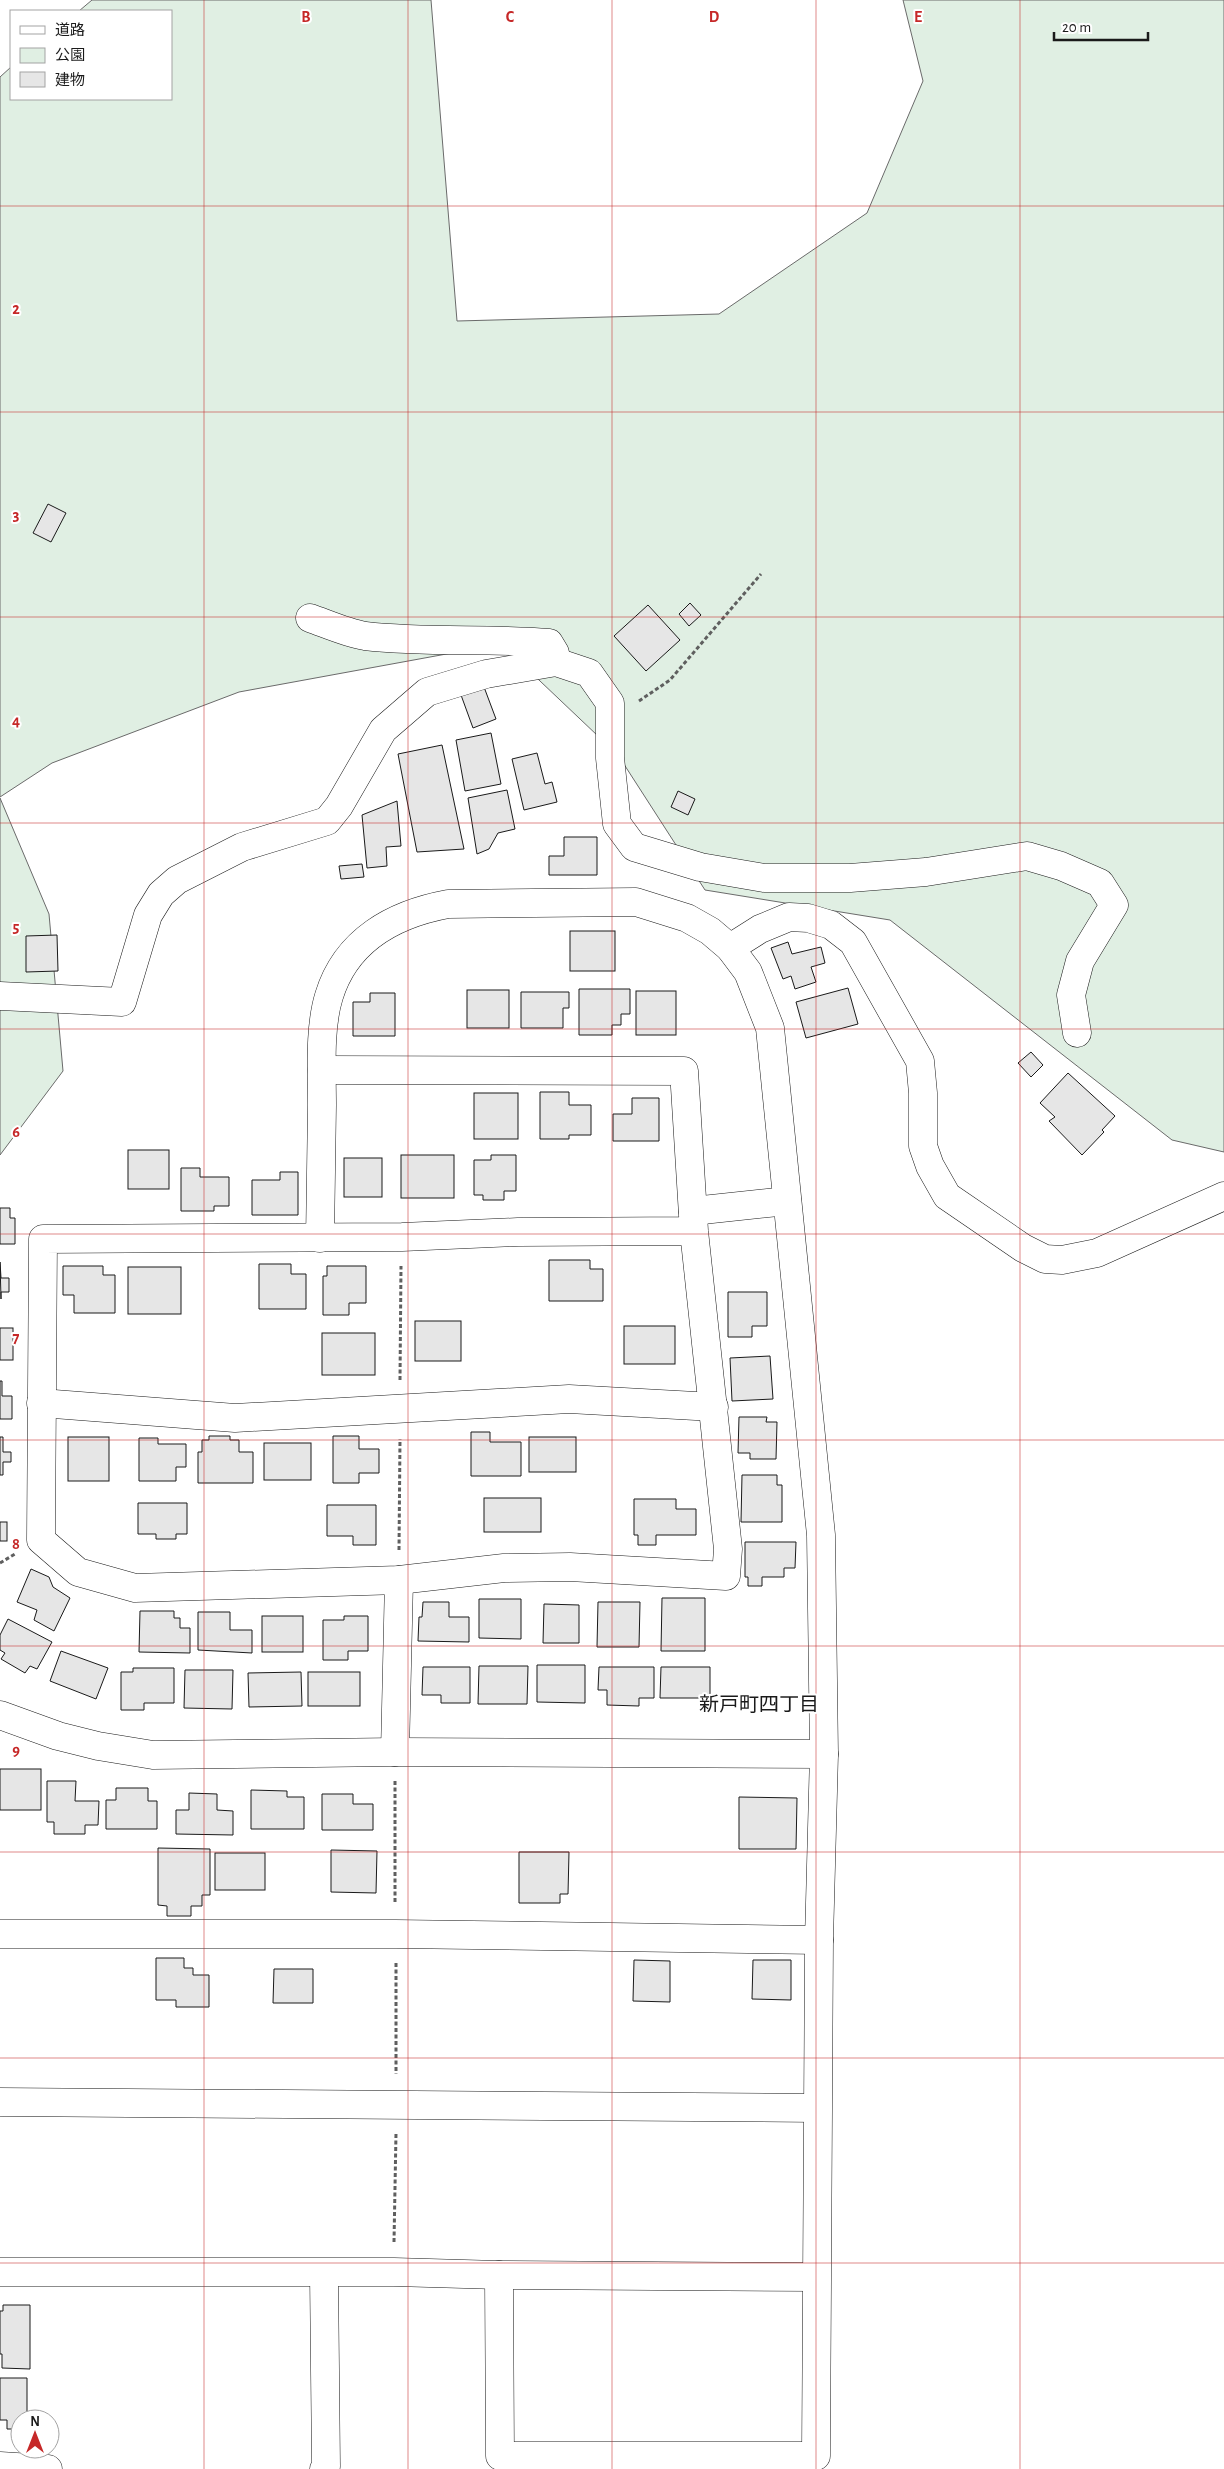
<svg xmlns="http://www.w3.org/2000/svg" width="1224" height="2469" viewBox="0 0 1224 2469" font-family="'Alegreya Sans','Noto Sans JP',sans-serif">
	<style>
		.green { fill: #e0efe3; stroke: #6a6a6a }
		.building { fill: #e6e6e6; stroke: #1a1a1a }
		.lines { fill: none; stroke-linecap: round; stroke-linejoin: round }
		.minor-casing { stroke: #1a1a1a; stroke-width: 29 }
		.path { stroke: #5f5f5f; stroke-width: 3; stroke-dasharray: 4 2.5; stroke-linecap: butt }
		.minor { stroke: #fff; stroke-width: 28 }
		.grid { fill: none; stroke: #c62828; stroke-width: 1; stroke-opacity: 0.55 }
		.labels { text-anchor: middle; stroke-width: 4; stroke-linejoin: round; paint-order: stroke }
		.neighbourhood-label { font-size: 20px; fill: #1a1a1a; stroke: #fff }
		.grid-label { font-size: 16px; text-anchor: middle; font-weight: bold; fill: #c62828; stroke: #fff; stroke-width: 4; stroke-linejoin: round; paint-order: stroke }
	</style>
	<rect width="100%" height="100%" fill="#fff"/>
	<g class="green">
		<path d="M92,0H431L457,321L719,314L867,213L923,81L903,0H1224V1152L1172,1140L890,920L705,890L618,755L501,644L239,692L52,763L0,797V77L11,67V99H171V11H79Z"/>
		<path d="M0,798L49,914L63,1071L0,1155Z"/>
	</g>
	<g class="building">
		<path d="M48,504L66,513L51,542L33,533Z"/>
		<path d="M690,603L701,615L689,626L679,614Z"/>
		<path d="M648,605L680,640L646,671L614,636Z"/>
		<path d="M484,687L496,719L473,728L461,695Z"/>
		<path d="M491,733L501,784L465,791L456,740Z"/>
		<path d="M442,745L464,849L417,852L398,754Z"/>
		<path d="M537,753L545,784L552,782L557,802L524,810L512,759Z"/>
		<path d="M507,790L515,829L498,833L489,849L477,854L468,798Z"/>
		<path d="M678,791L695,799L688,815L671,807Z"/>
		<path d="M397,801L401,846L386,847L387,866L367,868L362,815Z"/>
		<path d="M564,837H597V875H549V856H564Z"/>
		<path d="M362,864L364,877L341,879L339,866Z"/>
		<rect x="570" y="931" width="45" height="40"/>
		<path d="M57,935L58,971L26,972V936Z"/>
		<path d="M788,942L792,954L821,947L825,963L811,967L816,982L795,989L791,976L783,979L771,948Z"/>
		<path d="M848,988L858,1024L806,1038L796,1002Z"/>
		<path d="M579,989H630V1014H621V1025H612V1035H579Z"/>
		<rect x="467" y="990" width="42" height="38"/>
		<rect x="636" y="991" width="40" height="44"/>
		<path d="M521,992H569V1008H563V1028H521Z"/>
		<path d="M370,993H395V1036H353V1002H370Z"/>
		<path d="M1031,1052L1043,1065L1031,1077L1018,1063Z"/>
		<path d="M1068,1073L1115,1116L1102,1130L1104,1132L1082,1155L1049,1121L1055,1117L1040,1103Z"/>
		<path d="M540,1092H569V1105H591V1135H569V1139H540Z"/>
		<rect x="474" y="1093" width="44" height="46"/>
		<path d="M632,1098H659V1141H613V1114H632Z"/>
		<rect x="128" y="1150" width="41" height="39"/>
		<rect x="401" y="1155" width="53" height="43"/>
		<path d="M491,1155H516V1191H504V1200H483V1195H474V1160H491Z"/>
		<rect x="344" y="1158" width="38" height="39"/>
		<path d="M181,1168H200V1177H229V1206H214V1211H181Z"/>
		<path d="M280,1172H298V1215H252V1180H280Z"/>
		<path d="M0,1208H10V1218H15V1244H0Z"/>
		<path d="M549,1260H590V1269H603V1301H549Z"/>
		<path d="M0,1262L1,1278H9V1292H1V1299Z"/>
		<path d="M259,1264H291V1274H306V1309H259Z"/>
		<path d="M63,1266H103V1275H115V1313H74V1295H63Z"/>
		<path d="M327,1266H366V1303H349V1315H323V1276H327Z"/>
		<rect x="128" y="1267" width="53" height="47"/>
		<path d="M728,1292H767V1326H752V1337H728Z"/>
		<rect x="415" y="1321" width="46" height="40"/>
		<rect x="624" y="1326" width="51" height="38"/>
		<rect x="0" y="1328" width="13" height="32"/>
		<rect x="322" y="1333" width="53" height="42"/>
		<path d="M770,1356L773,1399L732,1401L730,1358Z"/>
		<path d="M0,1381H2V1396H12V1419H0Z"/>
		<path d="M739,1417H767L766,1422H777L776,1459H750V1453H738Z"/>
		<path d="M471,1432H490V1442H521V1476H471Z"/>
		<path d="M209,1436H230V1440H239V1452H253V1483H198V1452H202V1440H209Z"/>
		<path d="M333,1436H359V1449H379V1473H359V1483H333Z"/>
		<path d="M0,1437H3V1452H11V1462H3V1475H0Z"/>
		<rect x="68" y="1437" width="41" height="44"/>
		<rect x="529" y="1437" width="47" height="35"/>
		<path d="M139,1438H158V1444H186V1467H176V1481H139Z"/>
		<rect x="264" y="1443" width="47" height="37"/>
		<path d="M742,1475H777V1485H782V1522H741Z"/>
		<rect x="484" y="1498" width="57" height="34"/>
		<path d="M634,1499H676V1509H696V1535H656V1545H638V1535H634Z"/>
		<path d="M138,1503H187V1534H176V1539H156V1534H138Z"/>
		<path d="M327,1505H376V1545H353V1536H327Z"/>
		<rect x="0" y="1522" width="7" height="19"/>
		<path d="M745,1542H796L795,1568H784V1577H762V1586H748V1577H745Z"/>
		<path d="M31,1569L49,1577L53,1587L70,1598L54,1631L34,1620L37,1610L17,1602Z"/>
		<path d="M662,1598H705V1651H661Z"/>
		<path d="M479,1599H521V1639L479,1638Z"/>
		<path d="M423,1602H449V1617H469V1642L418,1641L419,1617H422Z"/>
		<path d="M598,1602H640L639,1647H597Z"/>
		<path d="M544,1604L579,1605V1643H543Z"/>
		<path d="M140,1611H174V1618H180V1628H190V1653L139,1652Z"/>
		<path d="M198,1612H230V1630H252V1653L198,1650Z"/>
		<rect x="262" y="1616" width="41" height="36"/>
		<path d="M344,1616H368V1651H348V1660H323V1620H344Z"/>
		<path d="M8,1619L52,1642L37,1669L30,1666L25,1673L1,1659L5,1653L0,1650V1635Z"/>
		<path d="M61,1651L108,1668L96,1699L50,1681Z"/>
		<path d="M537,1665H585V1703L537,1702Z"/>
		<path d="M479,1666H528L527,1704H478Z"/>
		<path d="M423,1667H470V1703H441V1695H422Z"/>
		<path d="M599,1667H654V1698H639V1706L607,1705V1690H598Z"/>
		<path d="M661,1667H710V1698H660Z"/>
		<path d="M133,1668H174V1703H144V1710H121V1672H133Z"/>
		<path d="M185,1670H233L232,1709L184,1708Z"/>
		<path d="M301,1672L302,1706L249,1707L248,1673Z"/>
		<rect x="308" y="1672" width="52" height="34"/>
		<rect x="0" y="1769" width="41" height="41"/>
		<path d="M47,1781H76L75,1801H99L98,1825H85V1834H54V1822H47Z"/>
		<path d="M116,1788H148V1801H157V1829H106V1800H116Z"/>
		<path d="M251,1790L287,1791V1797H304V1829H251Z"/>
		<path d="M189,1793L217,1794V1810L233,1811V1835L176,1834V1810H189Z"/>
		<path d="M322,1794H353V1804H373V1830H322Z"/>
		<path d="M739,1797L797,1798L796,1849H739Z"/>
		<path d="M158,1848L210,1849V1895H202V1906H191V1916H167V1906L158,1905Z"/>
		<path d="M331,1850L377,1851L376,1893L331,1892Z"/>
		<path d="M519,1852H569L568,1894H560V1903H519Z"/>
		<rect x="215" y="1853" width="50" height="37"/>
		<path d="M156,1958H184V1968H193V1975H209V2007H176V2000H156Z"/>
		<path d="M634,1960L670,1961V2002L633,2001Z"/>
		<path d="M753,1960H791V2000L752,1999Z"/>
		<path d="M274,1969H313V2003H273Z"/>
		<path d="M3,2305H30V2369L2,2368V2354H0V2311H3Z"/>
		<path d="M0,2378H27V2419H20V2429H7V2420H0Z"/>
	</g>
	<g class="lines">
		<g class="minor-casing">
			<g id="minor">
				<path d="M310,618C327,624 347,633 365,636C426,643 487,638 549,643L555,653L556,662"/>
				<path d="M730,948L760,929L789,917L808,918L831,925L853,942L920,1061L923,1093V1146L930,1166L947,1196L1023,1248L1045,1259L1062,1260L1097,1253L1224,1196"/>
				<path d="M0,996L122,1002L148,915L161,894L177,880L242,847L327,821L339,806L383,730L427,692L486,674L556,662L589,673L610,703V758L617,824L634,847L700,867L764,878H850L926,872L1027,856L1061,866L1100,883L1114,905L1080,961L1071,995L1077,1033"/>
				<path d="M322,1070L684,1071L694,1231L728,1549L726,1576L570,1567L504,1568L399,1580L135,1588L78,1572L41,1540L43,1239L402,1237L518,1232L694,1231"/>
				<path d="M693,1211L787,1201"/>
				<path d="M320,1238C321,1194 321,1150 322,1105C322,1072 319,1028 329,996C346,940 394,914 448,904L636,902L687,918L710,931L730,948L748,972L770,1028L821,1535L824,1754L819,1940L816,2456H500L499,2275"/>
				<path d="M41,1403L235,1418L569,1399L714,1407"/>
				<path d="M0,1715L58,1736L98,1746L153,1755L395,1752L824,1754"/>
				<path d="M395,1752L399,1580"/>
				<path d="M0,1934H396L819,1940"/>
				<path d="M0,2102L817,2108"/>
				<path d="M0,2272H394L499,2275L816,2277"/>
				<path d="M0,2466L48,2469"/>
				<path d="M324,2469L326,2466L324,2274"/>
			</g>
		</g>
		<g class="path">
			<path d="M639,701L670,680L761,574"/>
			<path d="M400,1380L401,1266"/>
			<path d="M399,1550L400,1439"/>
			<path d="M0,1563L15,1554"/>
			<path d="M395,1781V1904"/>
			<path d="M396,1963V2074"/>
			<path d="M394,2242L396,2133"/>
		</g>
		<use href="#minor" class="minor"/>
	</g>
	<path class="grid" d="M204,0V2469M408,0V2469M612,0V2469M816,0V2469M1020,0V2469M0,206H1224M0,412H1224M0,617H1224M0,823H1224M0,1029H1224M0,1234H1224M0,1440H1224M0,1646H1224M0,1852H1224M0,2058H1224M0,2263H1224"/>
	<g class="labels">
		<g class="neighbourhood-label">
			<text x="759" y="1711">新戸町四丁目</text>
		</g>
	</g>
	<g class="grid-label">
		<text x="306" y="22">B</text>
		<text x="510" y="22">C</text>
		<text x="714" y="22">D</text>
		<text x="918" y="22">E</text>
		<text x="16" y="314">2</text>
		<text x="16" y="520">3</text>
		<text x="16" y="726">4</text>
		<text x="16" y="932">5</text>
		<text x="16" y="1137">6</text>
		<text x="16" y="1343">7</text>
		<text x="16" y="1549">8</text>
		<text x="16" y="1755">9</text>
	</g>
	<rect x="10" y="10" width="162" height="90" fill="#ffffff" stroke="#a3a3a3"/>
	<rect x="20" y="26" width="25" height="8" fill="#ffffff" stroke="#a3a3a3"/>
	<text x="55" y="35" font-size="15" fill="#1a1a1a">道路</text>
	<rect x="20" y="48" width="25" height="15" fill="#e0efe3" stroke="#a3a3a3"/>
	<text x="55" y="60" font-size="15" fill="#1a1a1a">公園</text>
	<rect x="20" y="72" width="25" height="15" fill="#e6e6e6" stroke="#a3a3a3"/>
	<text x="55" y="85" font-size="15" fill="#1a1a1a">建物</text>
	<g transform="translate(35 2434)"><circle r="24" fill="#ffffff" stroke="#a3a3a3"/>
	<path d="M0-4L9 19L0 12L-9 19Z" fill="#c62828"/>
	<text y="-8" font-size="14" font-weight="bold" text-anchor="middle" fill="#1a1a1a">N</text>
	</g>
	<path d="M1054 32v8h94v-8" fill="none" stroke="#1a1a1a" stroke-width="2.5"/>
	<text x="1062" y="32" font-size="15" fill="#1a1a1a" stroke="#ffffff" stroke-width="4" paint-order="stroke">20 m</text>
</svg>
